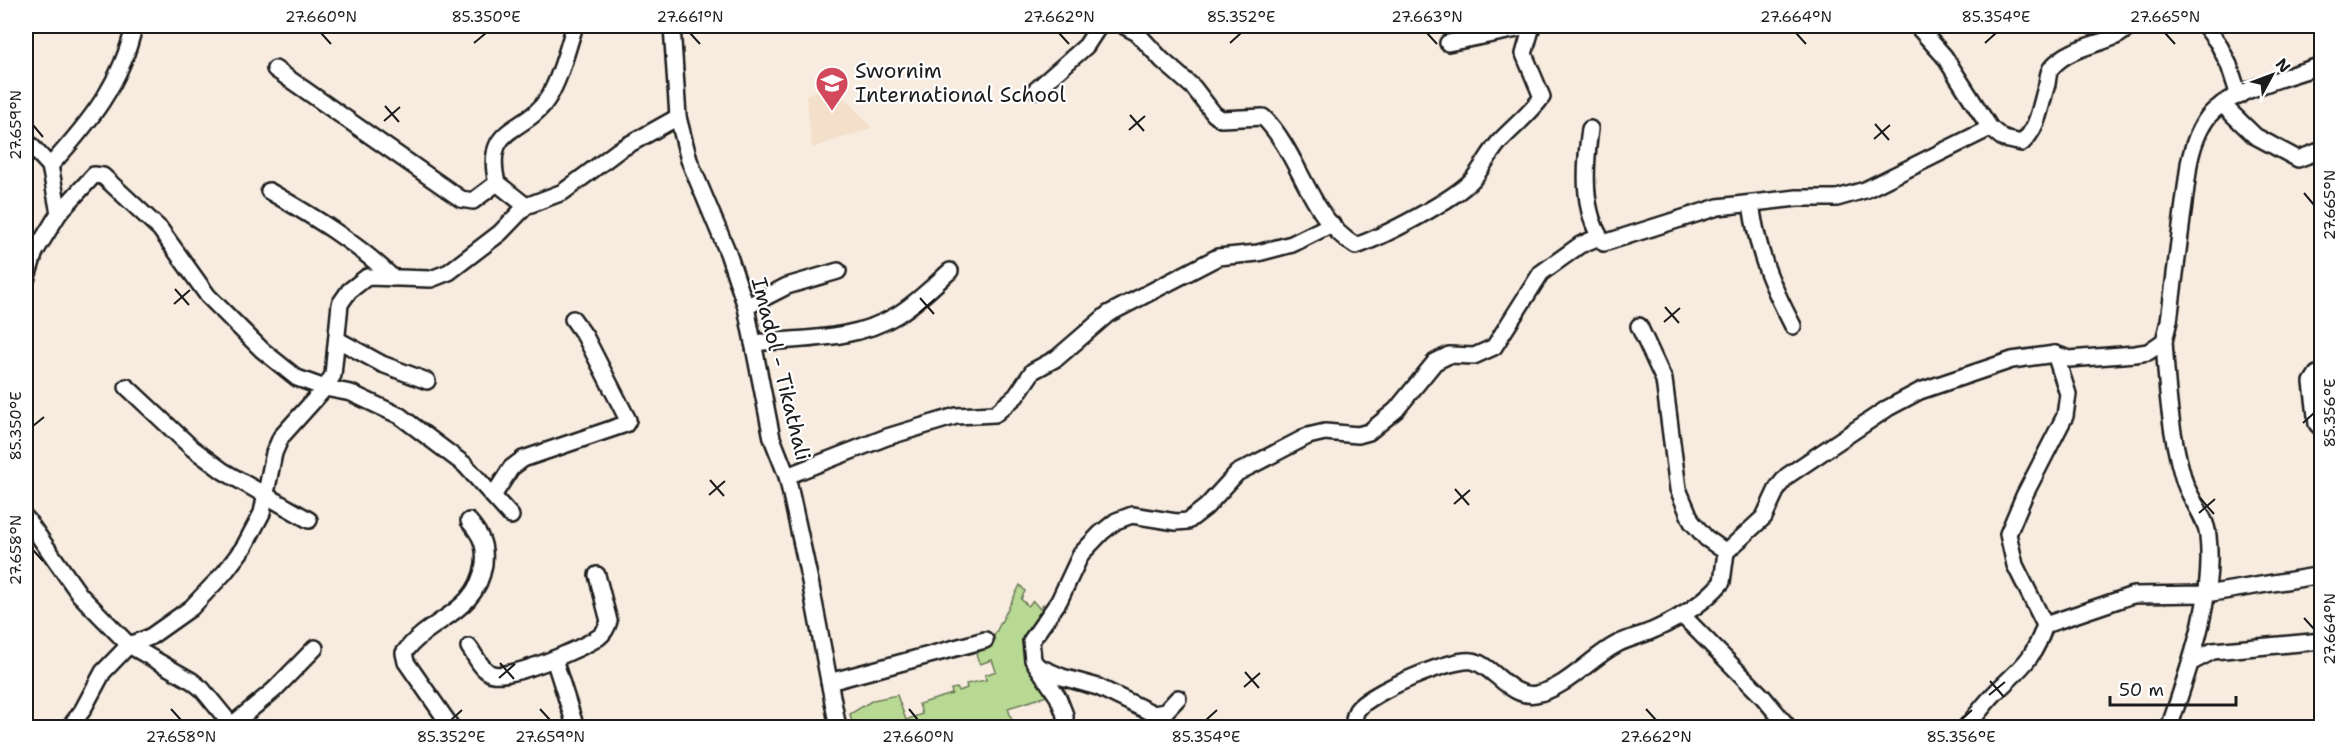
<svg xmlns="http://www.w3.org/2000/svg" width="2347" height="753" viewBox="0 0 2347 753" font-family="'Shantell Sans',sans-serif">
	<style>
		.built { fill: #f3dfca }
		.green { fill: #b8d993; stroke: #6a7a58; stroke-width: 1.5 }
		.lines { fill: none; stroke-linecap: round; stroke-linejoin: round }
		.minor-casing { stroke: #1c1c1c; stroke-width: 20 }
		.minor { stroke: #fff; stroke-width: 15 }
		.ticks { fill: none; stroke: #1c1c1c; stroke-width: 2 }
		.labels { text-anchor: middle; stroke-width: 4.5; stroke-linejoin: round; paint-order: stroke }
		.poi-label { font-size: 21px; fill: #1c1c1c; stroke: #fff; text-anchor: start }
		.street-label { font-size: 21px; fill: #1c1c1c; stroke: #fff }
		.neatline { fill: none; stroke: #1c1c1c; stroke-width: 2 }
		.ticks-label { font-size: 15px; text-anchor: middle; fill: #1c1c1c }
	</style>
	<rect width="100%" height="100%" fill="#f8ece0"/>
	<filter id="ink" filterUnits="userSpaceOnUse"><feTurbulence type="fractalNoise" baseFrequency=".0167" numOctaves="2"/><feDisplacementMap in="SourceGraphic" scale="12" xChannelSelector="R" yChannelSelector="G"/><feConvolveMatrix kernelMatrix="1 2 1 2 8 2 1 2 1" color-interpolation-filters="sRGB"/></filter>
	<g filter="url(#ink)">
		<path class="built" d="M832,84L872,128L812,148L806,95Z"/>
		<g class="green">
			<path d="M1020,585L1025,591L1021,599L1028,606L1033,601L1040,609L1043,604L1049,611L1032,635L1039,682L1047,696L1008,708L1014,727L883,728L881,723L853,727L850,714L873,700L897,695L906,720L922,714L919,704L952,694L951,689L957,688L959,691L967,688L966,684L986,680L985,675L996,671L992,660L980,664L976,655L994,636Z"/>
			<path d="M1058,719L1057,727H1015Z"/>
		</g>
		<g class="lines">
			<g class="minor-casing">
				<g id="minor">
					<path d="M672,26L678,117L689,160L728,253L746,307L772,438L787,476L810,581L838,728"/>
					<path d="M1124,26L1137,33L1162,60L1194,88L1214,114L1221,119L1263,117C1300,153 1309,219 1356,246C1384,236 1454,200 1473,179C1483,167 1490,152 1500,141C1514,126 1530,114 1542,97L1524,54L1532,26"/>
					<path d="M1917,26L1944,56L1990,128L2004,139L2022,143C2039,127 2040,106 2047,84C2048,78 2048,71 2052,67C2074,42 2115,45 2129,26"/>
					<path d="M2205,26L2218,43L2229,65L2239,96"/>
					<path d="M1448,43L1532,26"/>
					<path d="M275,69L461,199L473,201L497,183L526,206"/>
					<path d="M1036,90L1086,46L1099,26"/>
					<path d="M2222,104L2255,136L2298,159L2322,150"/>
					<path d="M1590,129C1585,165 1581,212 1604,243L1718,207L1797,198H1837L1865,190L1990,128"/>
					<path d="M26,140L50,166L59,213L35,252L26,280"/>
					<path d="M50,166C88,124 122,83 134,26"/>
					<path d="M497,183C483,123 525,135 548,98C560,79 566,53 573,32"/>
					<path d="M269,191C314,217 356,242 393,278"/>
					<path d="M1751,204C1758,253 1770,282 1793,326"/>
					<path d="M59,213L94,175L103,176L160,229L208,296L262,350L297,378L325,388L351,393L400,416L465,465L511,516"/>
					<path d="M746,307L787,286L838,271"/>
					<path d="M1639,326L1664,380L1678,489L1692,522L1706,538L1726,552"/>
					<path d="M338,340L382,364L427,381"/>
					<path d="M2164,341C2167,387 2170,433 2183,477C2188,498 2206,515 2208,536C2215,599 2189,668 2169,728"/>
					<path d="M753,343C800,338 855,341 897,315C917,303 933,286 950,271"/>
					<path d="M2322,373L2317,374L2312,382L2317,424L2322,429"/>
					<path d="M127,387L192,448L223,471L309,520"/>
					<path d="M787,476L887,437L956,416L995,414L1016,396L1033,371L1057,358L1108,314L1218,257L1258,253L1292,244L1332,224"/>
					<path d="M493,496L511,468L523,459L626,424L628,420L585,336L573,319"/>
					<path d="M26,518L80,595L129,645L192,681L202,689L234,728"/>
					<path d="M1682,615L1763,697L1789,728"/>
					<path d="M2045,625L2015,565L2008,534L2024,496L2065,416L2068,394L2055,354"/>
					<path d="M2045,625L2133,595L2206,594L2322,575"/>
					<path d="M469,647C475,655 481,669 490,673C506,682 583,648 599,637C604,633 607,628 609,621L597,575"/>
					<path d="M554,659L576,728"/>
					<path d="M2192,662L2213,651L2322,641"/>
					<path d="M1039,667L1062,677L1098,687L1154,714L1165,712L1178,698"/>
					<path d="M829,682L985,640"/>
					<path d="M232,725L274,690L315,648"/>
					<path d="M69,728L82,711L103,672L129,645L150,637L191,608L225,572L244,547L262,513L274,453L281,437L325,388L333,375L340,304L349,291L367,277L431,279L449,272L500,233L526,206L563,192L619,150L678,117"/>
					<path d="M452,728L406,662L404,653C429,618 477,614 484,564C486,545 481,535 469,521"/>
					<path d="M1065,728V715L1058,697L1033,660L1031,641L1059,601L1081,554L1101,533L1116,521L1132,515L1176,522L1188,521L1206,507L1237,473L1308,436L1325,432L1358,435L1369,432L1396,410L1435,362L1449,355L1474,356L1494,347L1541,273L1580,245L1599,237"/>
					<path d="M1353,728C1354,722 1354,715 1357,710C1369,693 1452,657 1473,661C1495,667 1511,699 1536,694C1567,688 1590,658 1617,644C1629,638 1643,635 1656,629C1680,618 1705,602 1722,582L1726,552L1764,517L1778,487L1787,476L1888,408L1920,391L2012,360L2055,354L2069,359L2135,354L2148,352L2164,341L2169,321L2189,164C2192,149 2198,130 2208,117C2228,91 2291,76 2322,65"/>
					<path d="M1965,728C1976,716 1985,703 1996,692C2021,667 2033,661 2045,625"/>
				</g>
			</g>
			<use href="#minor" class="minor"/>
		</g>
	</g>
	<path class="ticks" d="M321,33L331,44M690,33L700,44M1059,33L1069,44M1427,33L1437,44M1796,33L1806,44M2165,33L2175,44M474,43L486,33M1230,43L1241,33M1985,43L1996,33M385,106L399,122M1130,115L1144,131M384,121L400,107M1875,124L1889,140M33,125L43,137M1129,130L1145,116M1874,139L1890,125M2304,193L2314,205M175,289L189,305M920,298L934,314M174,304L190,290M1665,307L1679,323M919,313L935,299M1664,322L1680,308M2303,423L2314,413M33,426L44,417M710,480L724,496M1455,489L1469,505M709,495L725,481M2200,498L2214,514M1454,504L1470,490M2199,513L2215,499M33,550L43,561M2304,618L2314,629M500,663L514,679M1245,672L1259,688M499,678L515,664M1990,681L2004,697M1244,687L1260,673M1989,695L2005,682M171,709L181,720M540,709L550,720M909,709L918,720M1646,709L1656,720M451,720L462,710M1206,720L1217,710M1961,720L1972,710"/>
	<defs>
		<g id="school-pin" transform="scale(1.725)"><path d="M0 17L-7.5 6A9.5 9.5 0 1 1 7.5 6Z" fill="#d1495b" stroke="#fff"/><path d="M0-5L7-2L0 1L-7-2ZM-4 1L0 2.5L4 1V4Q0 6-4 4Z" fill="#fff"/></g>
	</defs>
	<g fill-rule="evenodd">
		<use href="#school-pin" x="832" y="83"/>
	</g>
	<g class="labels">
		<g class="poi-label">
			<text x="855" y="78">Swornim<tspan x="855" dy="24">International School</tspan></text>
		</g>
		<g class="street-label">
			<text transform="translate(781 369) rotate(76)" y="7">Imadol - Tikathali</text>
		</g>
	</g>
	<rect width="2347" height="753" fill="none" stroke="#fff" stroke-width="66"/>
	<g transform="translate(2272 75) rotate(49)" stroke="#ffffff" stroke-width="4.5" paint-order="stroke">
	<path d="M0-4.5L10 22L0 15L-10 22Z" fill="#1c1c1c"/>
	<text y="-9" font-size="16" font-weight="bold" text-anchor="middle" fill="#1c1c1c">N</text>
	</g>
	<path d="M2110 696v9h126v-9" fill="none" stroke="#1c1c1c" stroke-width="3"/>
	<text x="2119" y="696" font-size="18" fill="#1c1c1c" stroke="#ffffff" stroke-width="4.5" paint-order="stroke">50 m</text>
	<rect x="33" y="33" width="2281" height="687" class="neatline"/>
	<g class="ticks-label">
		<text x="321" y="22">27.660°N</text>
		<text x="486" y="22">85.350°E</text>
		<text x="690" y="22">27.661°N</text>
		<text x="1059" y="22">27.662°N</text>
		<text x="1241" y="22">85.352°E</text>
		<text x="1427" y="22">27.663°N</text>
		<text x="1796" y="22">27.664°N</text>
		<text x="1996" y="22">85.354°E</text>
		<text x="2165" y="22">27.665°N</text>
		<text transform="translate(16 125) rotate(-90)" y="5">27.659°N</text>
		<text transform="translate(2330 205) rotate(-90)" y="5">27.665°N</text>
		<text transform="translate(2330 413) rotate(-90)" y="5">85.356°E</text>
		<text transform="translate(16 426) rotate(-90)" y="5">85.350°E</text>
		<text transform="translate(16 550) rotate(-90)" y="5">27.658°N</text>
		<text transform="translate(2330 629) rotate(-90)" y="5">27.664°N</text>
		<text x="181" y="742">27.658°N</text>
		<text x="451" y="742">85.352°E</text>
		<text x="550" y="742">27.659°N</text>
		<text x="918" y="742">27.660°N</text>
		<text x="1206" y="742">85.354°E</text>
		<text x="1656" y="742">27.662°N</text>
		<text x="1961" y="742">85.356°E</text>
	</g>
</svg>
